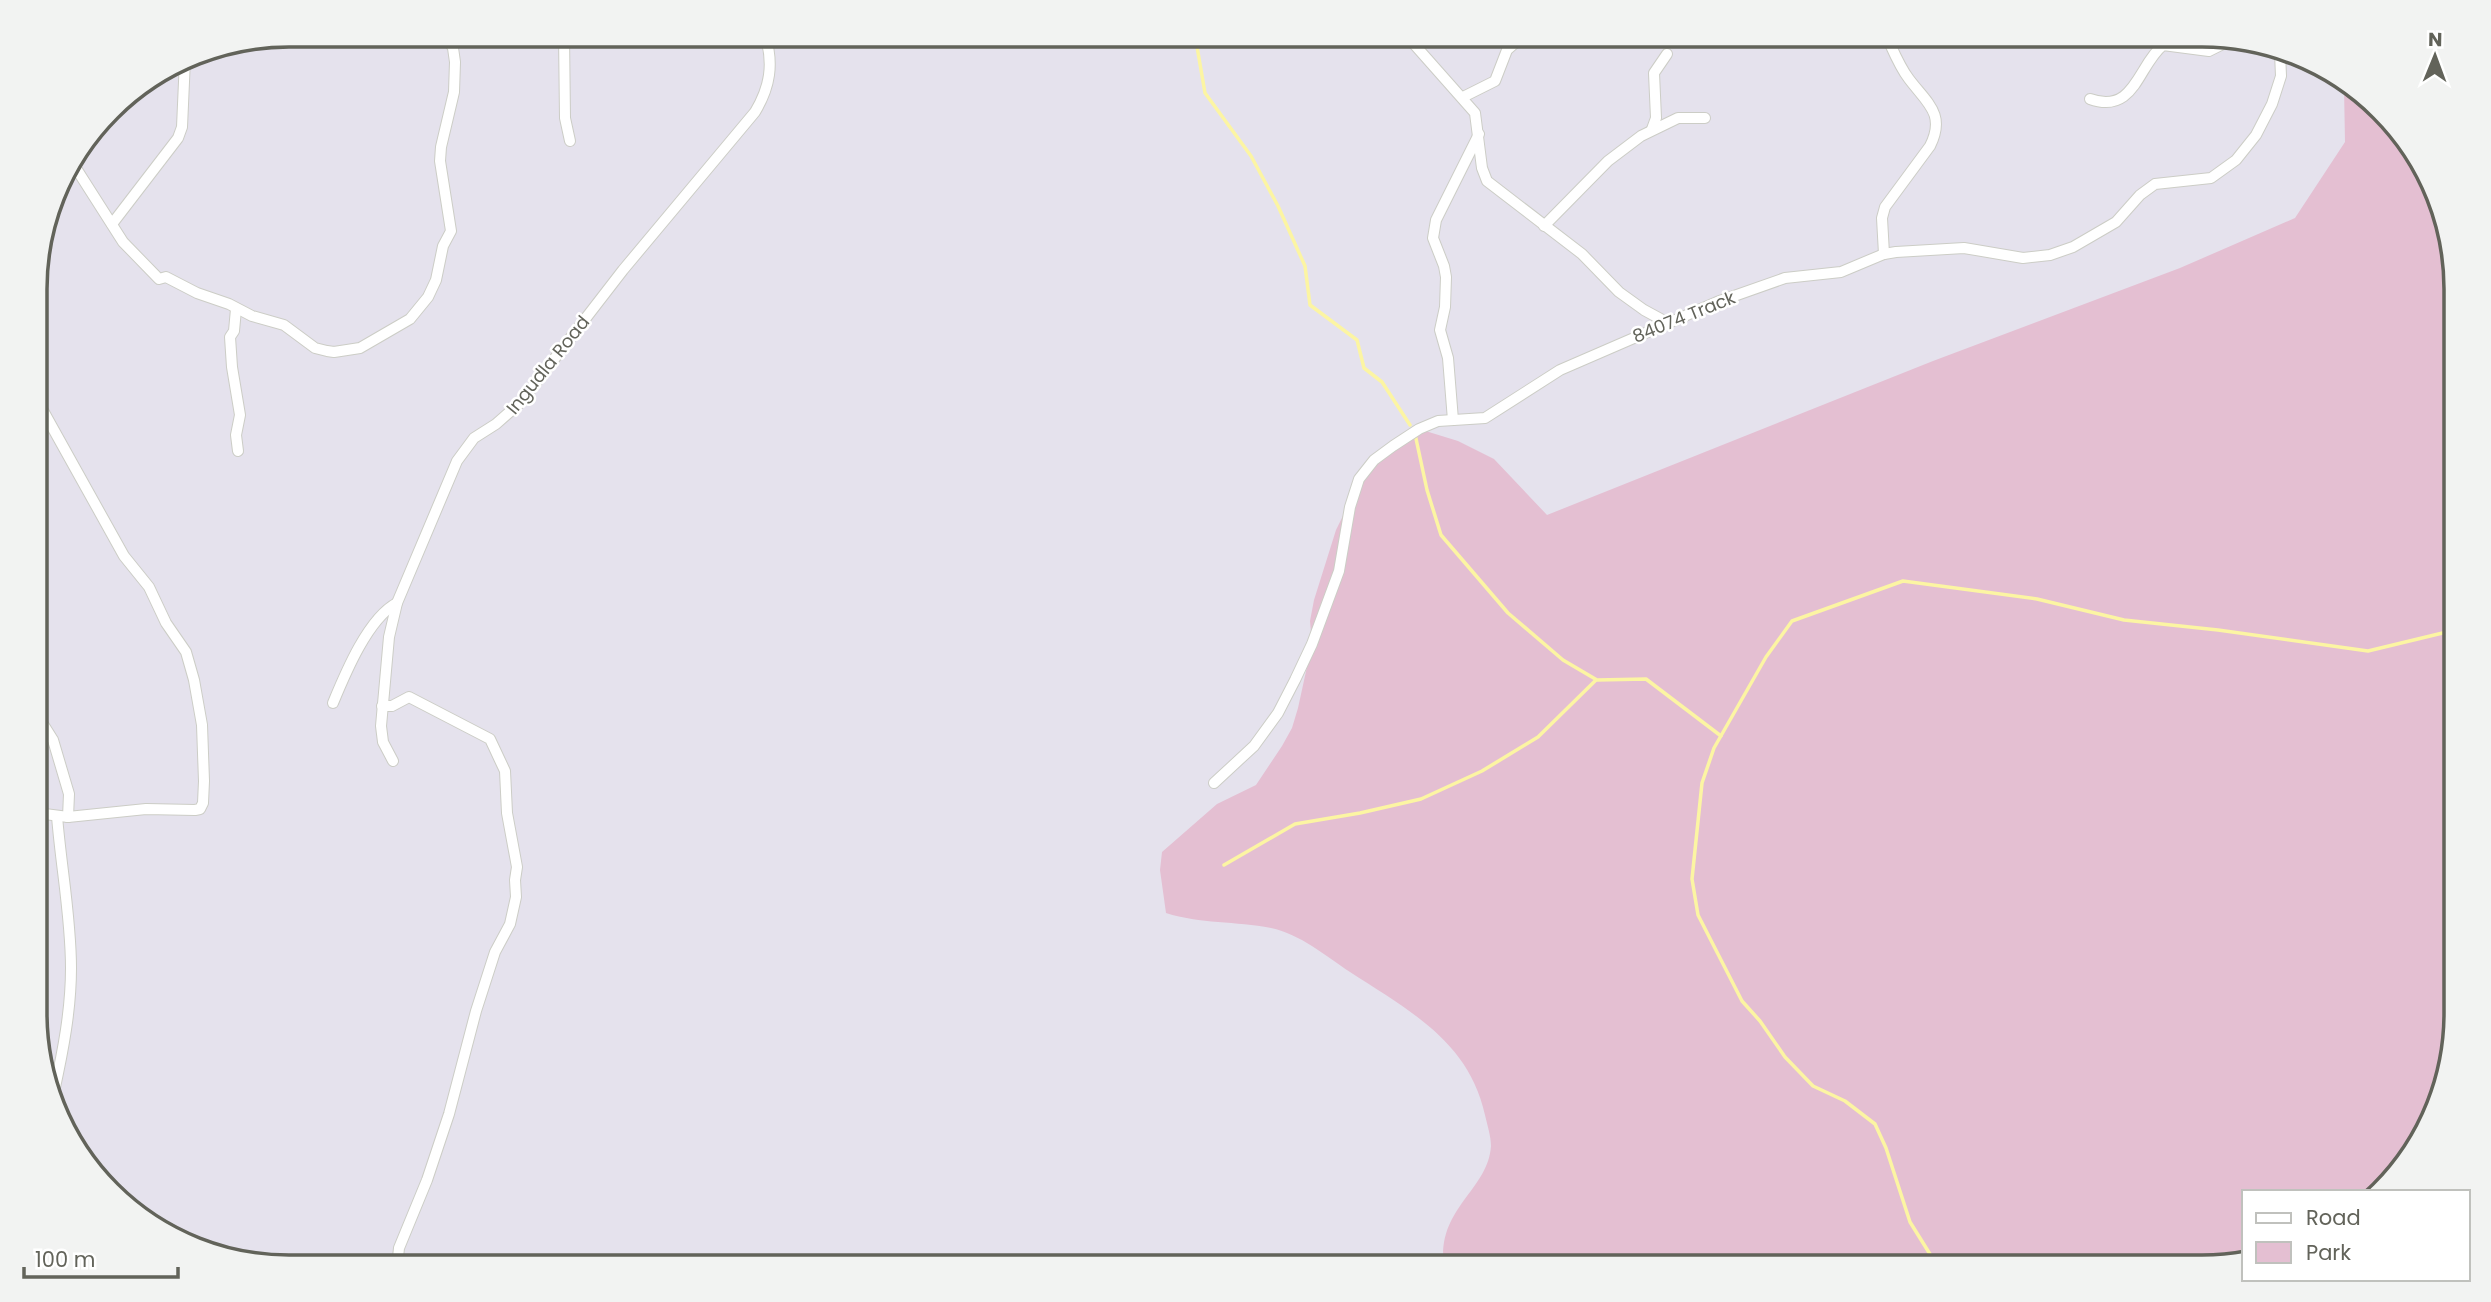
<svg xmlns="http://www.w3.org/2000/svg" width="2491" height="1302" viewBox="0 0 2491 1302" font-family="Poppins,sans-serif">
	<style>
		.green { fill: #e4bfd2 }
		.lines { fill: none; stroke-linecap: round; stroke-linejoin: round }
		.stream { stroke: #fcf5a3; stroke-width: 3.5 }
		.street-casing { stroke: #cccdc6; stroke-width: 12 }
		.street { stroke: #fff; stroke-width: 10 }
		.labels { text-anchor: middle; stroke-width: 5; stroke-linejoin: round; paint-order: stroke }
		.street-label { font-size: 18px; fill: #62635a; stroke: #fff }
		.rim { fill: none; stroke: #62635a; stroke-width: 3.5 }
	</style>
	<rect width="100%" height="100%" fill="#e5e2ed"/>
	<path class="green" d="M2344,87L2413,147L2454,256L2456,1014L2430,1126L2372,1192H2244V1258L2218,1266L1444,1267C1436,1208 1488,1191 1491,1146C1491,1136 1487,1124 1485,1115C1469,1041 1408,1010 1350,972C1326,956 1300,934 1271,928C1236,921 1200,924 1166,913L1160,870L1162,852L1217,804L1256,785L1282,746L1292,728L1298,708L1312,644L1310,621L1314,600L1336,530L1365,471L1419,429L1458,441L1494,459L1547,515L1933,361L2180,268L2295,218L2345,142Z"/>
	<g class="lines">
		<g class="stream">
			<path d="M1195,35L1205,93L1251,156L1278,206L1305,266L1310,305L1357,340L1364,368L1382,382L1410,425"/>
			<path d="M1415,434L1427,490L1441,535L1508,613L1563,660L1597,680L1646,679L1721,736"/>
			<path d="M1224,865L1295,824L1360,813L1421,799L1482,771L1538,737L1596,680"/>
			<path d="M1938,1267L1910,1222L1886,1148L1875,1124L1845,1101L1813,1086L1785,1057L1760,1021L1742,1001L1698,915L1692,879L1702,783L1714,748L1766,657L1792,621L1903,581L2037,599L2124,620L2218,630L2368,651L2455,630"/>
		</g>
		<g class="street-casing">
			<g id="street">
				<path d="M564,35L565,118L570,141"/>
				<path d="M904,35V36"/>
				<path d="M1406,35L1475,113L1482,168L1487,181L1582,254L1619,292L1644,310L1668,323"/>
				<path d="M865,40L867,35"/>
				<path d="M1463,97L1495,81L1507,50L1524,35"/>
				<path d="M2090,99C2135,115 2138,65 2163,45L2209,51L2229,41"/>
				<path d="M1652,129L1656,118L1654,73L1667,54"/>
				<path d="M72,162L123,242L159,279L166,277L197,293L229,304L252,316L284,325L315,348L327,351L334,352L360,348L410,319L428,297L436,280L443,246L451,231L440,161L441,147L454,92L455,62L453,48L445,35"/>
				<path d="M112,224L178,138L182,127L185,59"/>
				<path d="M1544,226L1608,161L1641,136L1678,118H1705"/>
				<path d="M1884,254L1882,218L1885,207L1930,146C1946,114 1927,103 1909,79C1899,66 1893,50 1886,35"/>
				<path d="M236,309L234,331L230,337L232,367L240,415L236,435L238,451"/>
				<path d="M36,398L124,556L149,587L166,623L186,652L194,680L202,725L204,781L203,803L200,809L195,810L146,809L68,817L37,813"/>
				<path d="M1453,420L1448,358L1440,330L1445,307L1446,277L1444,266L1433,238L1436,220L1479,134"/>
				<path d="M333,703C345,674 368,618 397,603"/>
				<path d="M382,706H392L409,697L490,739L505,771L507,813L517,867L515,880L516,897L510,924L495,952L476,1011L449,1114L427,1180L399,1248L397,1267"/>
				<path d="M37,707L41,721L53,740L69,794L68,817"/>
				<path d="M393,761L383,742L381,726L389,637L397,603L457,461L474,438L496,424L521,402L623,270L755,112C770,87 774,64 765,35"/>
				<path d="M1214,783L1254,746L1278,713L1295,680L1312,644L1339,571L1350,507L1359,479L1374,460L1393,446L1419,429L1438,421L1485,418L1560,370L1717,302L1785,278L1841,272L1884,254L1896,252L1964,248L2023,258L2050,255L2073,247L2116,222L2140,195L2155,184L2211,178L2236,160L2256,135L2272,104L2281,76L2280,53"/>
				<path d="M54,1092C63,1051 71,1010 71,968C71,917 61,867 57,816"/>
			</g>
		</g>
		<use href="#street" class="street"/>
	</g>
	<g class="labels">
		<g class="street-label">
			<text transform="translate(1684 317) rotate(-22)" y="6">84074 Track</text>
			<text transform="translate(548 365) rotate(-51)" y="6">Ingudla Road</text>
		</g>
	</g>
	<path d="M0 0H2491V1302H0ZM289 47H2202A242 242 0 0 1 2444 289V1013A242 242 0 0 1 2202 1255H289A242 242 0 0 1 47 1013V289A242 242 0 0 1 289 47Z" fill="#f2f3f2" fill-rule="evenodd"/>
	<path class="rim" d="M289 47H2202A242 242 0 0 1 2444 289V1013A242 242 0 0 1 2202 1255H289A242 242 0 0 1 47 1013V289A242 242 0 0 1 289 47Z"/>
	<rect x="2242" y="1190" width="228" height="91" fill="#ffffff" stroke="#c0c1bd" stroke-width="2"/>
	<rect x="2256" y="1213" width="35" height="10" fill="#ffffff" stroke="#c0c1bd" stroke-width="2"/>
	<text x="2306" y="1225" font-size="21" fill="#62635a">Road</text>
	<rect x="2256" y="1242" width="35" height="21" fill="#e4bfd2" stroke="#c0c1bd" stroke-width="2"/>
	<text x="2306" y="1260" font-size="21" fill="#62635a">Park</text>
	<g transform="translate(2435 56) rotate(1)" stroke="#ffffff" stroke-width="5" paint-order="stroke">
	<path d="M0-5L12 26L0 18L-12 26Z" fill="#62635a"/>
	<text y="-10" font-size="19" font-weight="bold" text-anchor="middle" fill="#62635a">N</text>
	</g>
	<path d="M24 1267v10h154v-10" fill="none" stroke="#62635a" stroke-width="3.5"/>
	<text x="35" y="1267" font-size="21" fill="#62635a" stroke="#ffffff" stroke-width="5" paint-order="stroke">100 m</text>
</svg>
